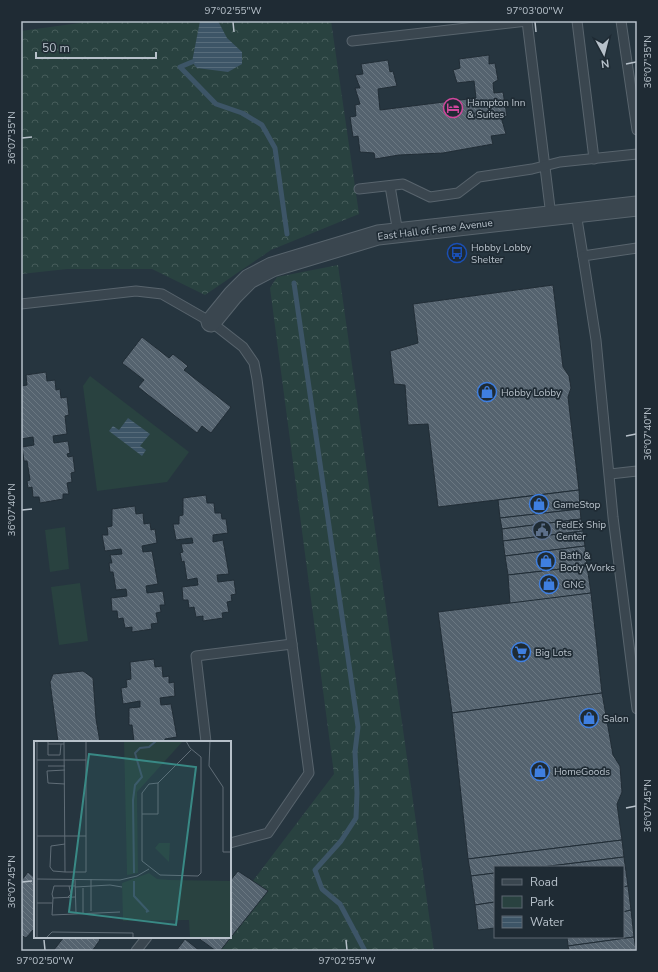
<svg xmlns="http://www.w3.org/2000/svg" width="658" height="972" viewBox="0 0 658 972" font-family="'Nunito Sans',sans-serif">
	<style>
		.green { fill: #294240 }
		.forest { fill: url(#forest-crowns) }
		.water { fill: url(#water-rules) }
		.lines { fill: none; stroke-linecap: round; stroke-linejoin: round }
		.stream { stroke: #3d5567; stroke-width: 5 }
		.building { fill: url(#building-back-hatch); stroke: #212d36 }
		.lane-casing { stroke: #58646d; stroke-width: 11 }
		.street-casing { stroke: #58646d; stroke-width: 21 }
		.lane { stroke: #3a464f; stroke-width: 9 }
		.street { stroke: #3a464f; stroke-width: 19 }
		.ticks { fill: none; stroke: #b7c1ca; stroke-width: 1.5 }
		.labels { text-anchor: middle; stroke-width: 3.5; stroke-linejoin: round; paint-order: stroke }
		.poi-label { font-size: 10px; fill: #b7c1ca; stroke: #1f2b34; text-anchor: start }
		.street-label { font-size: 10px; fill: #b7c1ca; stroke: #1f2b34 }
		.inset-river { fill: none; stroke: #3d5567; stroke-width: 2 }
		.inset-road { fill: none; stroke: #606d77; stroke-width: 1 }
		.view { fill: #398985; fill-opacity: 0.15; stroke: #398985; stroke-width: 2 }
		.inset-edge { fill: none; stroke: #b7c1ca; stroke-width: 2 }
		.neatline { fill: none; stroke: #b7c1ca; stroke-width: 1.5 }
		.ticks-label { font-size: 10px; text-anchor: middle; fill: #b7c1ca }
	</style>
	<defs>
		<pattern id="forest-crowns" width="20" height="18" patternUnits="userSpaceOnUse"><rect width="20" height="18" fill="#294240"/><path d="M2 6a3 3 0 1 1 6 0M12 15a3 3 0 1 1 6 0" fill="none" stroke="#465c5a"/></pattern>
		<pattern id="water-rules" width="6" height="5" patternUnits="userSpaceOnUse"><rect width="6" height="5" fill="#3d5567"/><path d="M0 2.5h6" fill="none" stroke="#576c7b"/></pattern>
		<pattern id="building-back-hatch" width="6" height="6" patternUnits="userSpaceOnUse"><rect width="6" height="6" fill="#55636f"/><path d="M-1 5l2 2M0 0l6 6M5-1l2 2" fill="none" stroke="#6b7882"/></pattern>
	</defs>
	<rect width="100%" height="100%" fill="#26353f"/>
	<g class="green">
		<path d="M90,376L189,452L167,482L97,491L83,386Z"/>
		<path d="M65,527L69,569L50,572L45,530Z"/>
		<path d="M80,583L88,641L59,645L51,587Z"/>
	</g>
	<g class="forest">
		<path d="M94,21H331L359,214L271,250L205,295L152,269H67L21,274V31Z"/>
		<path d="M338,265L434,951H214L225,937H230L246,890L334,774L270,288L277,277Z"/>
	</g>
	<g class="water">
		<path d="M200,21H218L227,38L242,52V64L228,72L197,68L192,62Z"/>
		<path d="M128,418L150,434L140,446L146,450L142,456L109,431L113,426L119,430Z"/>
	</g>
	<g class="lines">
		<g class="stream">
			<path d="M192,62L180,67L216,104L242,113L262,125L275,148L287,234"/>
			<path d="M294,283L358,727L355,752L357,793L356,818L341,841L315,870L322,889L340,904L365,951"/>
		</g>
	</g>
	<g class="building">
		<path d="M489,55V64L495,63L498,80L493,83L494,93L503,92L507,116L501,117L506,134L491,136L493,144L443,153L399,155L375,159L374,153L360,152L358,136L353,137L350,117L356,116L355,105L360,104L355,88H360L355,75L363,74L361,64L388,60L390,72L393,71L397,86L378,89L380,110L476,98L474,81L457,83L453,70L460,68L459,59Z"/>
		<path d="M553,285L563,367L569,376L571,388L568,397L579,490L438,507L428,424L408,425L405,385L394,384L390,351L418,343L413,304Z"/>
		<path d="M142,337L169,358L173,354L188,366L184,370L231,407L211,433L202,426L197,433L138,387L144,380L122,363Z"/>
		<path d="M46,372L47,381L55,380L56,390L60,389L61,398L67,397L69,415L65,416L67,434L53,436L54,443L68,441L70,453L67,454L68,457L73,456L75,472L71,473L72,482L67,483L69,494H63V499L40,503L39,497H33L32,487L28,488L27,481L30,480L27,461H24L22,447L34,445L33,437L21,439V386L27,385L26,375Z"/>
		<path d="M579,490L580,509L500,518L498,500Z"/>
		<path d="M206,495L207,503H214L215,513H221L222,519H226L228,533L213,535V542L223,540L229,574L217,575L218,582L234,580L236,594L231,595L232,601L227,602L229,612L222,613L223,618L203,621V616L196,617L194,607L189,608L188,600H183L182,587L198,585L197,578L187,580L184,561L182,562L180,553L183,552L181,544L193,543L192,538L176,540L173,524H179V516L183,515V498Z"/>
		<path d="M135,506L136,514L143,513L144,524L150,523L151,530L155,529L157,543L142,546L143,552L152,551L158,584L146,586L147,593L163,591L165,605H160L161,612L156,613L158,623L151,624L152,629L132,632V627L125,628L123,618L118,619L117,611H112L111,598L127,596L126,589L116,590L113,572H110L109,563H112L110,555L122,554L121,549L105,551L102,535H108L107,527L112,526V509Z"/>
		<path d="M580,509L581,519L502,529L500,518Z"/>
		<path d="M581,519L583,531L503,541L502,529Z"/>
		<path d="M583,531L585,546L505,556L503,541Z"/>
		<path d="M585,546L587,566L508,575L505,556Z"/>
		<path d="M587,566L591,593L510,604L508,575Z"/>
		<path d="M591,593L602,693L452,713L438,612Z"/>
		<path d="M154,659L155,667L162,666L163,677L169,676V683L174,682L175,696L160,698L161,705L171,704L177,737L165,739V742H134L132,725H129V708L140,707V701L123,704L121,688L127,687L126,680L131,679L130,662Z"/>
		<path d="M83,671L93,678L96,719L100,742H58L50,682L53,674Z"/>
		<path d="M602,693L613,755L620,766L622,792L617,804L622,840L468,859L452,713Z"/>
		<path d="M622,840L624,857L542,867H495V873L471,876L468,859Z"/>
		<path d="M624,857L628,886L623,887V867H542Z"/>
		<path d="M238,871L268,891L220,951H216L197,937H230V881Z"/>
		<path d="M28,872L35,878V932L33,930L26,938L21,935V881Z"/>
		<path d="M495,873V902L475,905L471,876Z"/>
		<path d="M628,886L631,910L623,912V887Z"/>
		<path d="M495,902V928L478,930L475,905Z"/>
		<path d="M631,910L634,937L568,946L567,937H623V912Z"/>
		<path d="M64,937H97L100,940L92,951H53Z"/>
		<path d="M634,937L636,951H569L568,946Z"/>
		<path d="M185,939L200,951H176Z"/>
	</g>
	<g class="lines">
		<g class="lane-casing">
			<g id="lane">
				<path d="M527,21L551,216"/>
				<path d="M577,21L594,159"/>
				<path d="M621,21L637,130"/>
				<path d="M352,41L527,21"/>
				<path d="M390,186L398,233"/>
				<path d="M359,189L403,184L430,197L458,193L479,177L532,169L560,162L637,154"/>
				<path d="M576,213L583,256"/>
				<path d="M637,248L583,256L596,340L613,517L637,709"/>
				<path d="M21,304L136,291L162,294L211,322L243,347L254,363L257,379L309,773L268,833L230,843"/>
				<path d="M610,474L637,471"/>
				<path d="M206,742L196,656L292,644"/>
				<path d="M136,951L147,937"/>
			</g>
		</g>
		<g class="street-casing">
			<path id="street" d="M211,322L233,295L249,279L272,267L378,235L637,206"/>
		</g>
		<use href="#lane" class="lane"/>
		<use href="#street" class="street"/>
	</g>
	<path class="ticks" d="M233,22L234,32M535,22L536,32M626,64L636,62M22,138L32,137M626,436L636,434M22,510L32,509M626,808L636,806M22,882L32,881M44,940L45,950M346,940L347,950"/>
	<defs>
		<g id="hotel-ring" transform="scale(1)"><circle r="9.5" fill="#1f2b34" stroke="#d1479c" stroke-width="1.5"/><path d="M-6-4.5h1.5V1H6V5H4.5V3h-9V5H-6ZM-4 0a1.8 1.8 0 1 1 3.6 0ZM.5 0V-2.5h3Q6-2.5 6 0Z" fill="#d1479c"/></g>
		<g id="bus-ring" transform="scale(1)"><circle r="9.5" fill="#1f2b34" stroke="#1a4fb4" stroke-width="1.5"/><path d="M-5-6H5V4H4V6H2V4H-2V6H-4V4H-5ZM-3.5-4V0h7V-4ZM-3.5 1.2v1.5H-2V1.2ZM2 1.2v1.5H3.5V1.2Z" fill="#1a4fb4"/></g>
		<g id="shop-ring" transform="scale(1)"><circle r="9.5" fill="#1f2b34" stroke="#3f7fe0" stroke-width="1.5"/><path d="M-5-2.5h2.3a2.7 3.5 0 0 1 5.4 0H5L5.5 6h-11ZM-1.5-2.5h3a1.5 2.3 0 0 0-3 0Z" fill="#3f7fe0"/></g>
		<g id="civic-ring" transform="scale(1)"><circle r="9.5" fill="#1f2b34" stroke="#5c6f8a" stroke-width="1.5"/><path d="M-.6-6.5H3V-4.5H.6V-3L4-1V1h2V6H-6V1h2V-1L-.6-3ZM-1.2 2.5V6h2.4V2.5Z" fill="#5c6f8a"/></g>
		<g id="supermarket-ring" transform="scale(1)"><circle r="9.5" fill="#1f2b34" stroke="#3f7fe0" stroke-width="1.5"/><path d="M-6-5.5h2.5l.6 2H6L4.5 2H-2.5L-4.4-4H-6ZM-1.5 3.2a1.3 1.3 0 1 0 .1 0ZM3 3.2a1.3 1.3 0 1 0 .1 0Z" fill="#3f7fe0"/></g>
	</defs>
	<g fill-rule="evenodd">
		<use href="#hotel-ring" x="453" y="108"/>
		<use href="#bus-ring" x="457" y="253"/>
		<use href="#shop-ring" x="487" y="392"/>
		<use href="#shop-ring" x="539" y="504"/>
		<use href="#civic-ring" x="542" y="530"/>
		<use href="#shop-ring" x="546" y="561"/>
		<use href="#shop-ring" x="549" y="584"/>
		<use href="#supermarket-ring" x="521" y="652"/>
		<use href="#shop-ring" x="589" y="718"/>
		<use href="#shop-ring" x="540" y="771"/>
	</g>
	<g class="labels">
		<g class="poi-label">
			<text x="467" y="106">Hampton Inn<tspan x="467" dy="12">&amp; Suites</tspan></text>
			<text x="471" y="251">Hobby Lobby<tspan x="471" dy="12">Shelter</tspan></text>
			<text x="501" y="396">Hobby Lobby</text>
			<text x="553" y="508">GameStop</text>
			<text x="556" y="528">FedEx Ship<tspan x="556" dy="12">Center</tspan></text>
			<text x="560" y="559">Bath &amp;<tspan x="560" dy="12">Body Works</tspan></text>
			<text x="563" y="588">GNC</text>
			<text x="535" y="656">Big Lots</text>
			<text x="603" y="722">Salon</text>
			<text x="554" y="775">HomeGoods</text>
		</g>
		<g class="street-label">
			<text transform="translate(435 229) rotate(-7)" y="4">East Hall of Fame Avenue</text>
		</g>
	</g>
	<g transform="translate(34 741)">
		<rect width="197" height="197" fill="#26353f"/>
		<path d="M125,102H136L135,121L121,107Z" fill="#294240"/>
		<path d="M90,0H149L103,51L104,132L93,134ZM115,132L123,138L137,139L197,140V197H156L155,179L89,180L88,142Z" fill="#294240"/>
		<path class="inset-river" d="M100,132L99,59L101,44L108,36L101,12L106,7L115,6L122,0M100,140V155L114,170L112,171"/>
		<path class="inset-road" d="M3,0V197M14,0V14H26L27,3H30M30,0L31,131H52V0M152,0L156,7L167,16V132L164,135L126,134L108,120V52L115,43L124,42L157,9M176,0L175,25L189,46V111H197M14,3H27M3,19H52M14,25H31M31,29L13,30L14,42L31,43M108,73H124V42M3,95H52M31,103L17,105L16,126L19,130L31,131M3,138L86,139L103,135L115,128M41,138L42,172M41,145H20L18,153L19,157L41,156M41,146L76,144L88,146M34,156L37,153L35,145M19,157L18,174L86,171M3,162H18M57,170V138M49,172V147M13,196L18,191L99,192V197"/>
		<path class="view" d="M55,13L162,26L142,184L35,171Z"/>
		<rect width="197" height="197" class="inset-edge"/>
	</g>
	<rect width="658" height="972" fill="none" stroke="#1f2b34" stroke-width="44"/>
	<rect x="494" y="866" width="130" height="72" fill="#1f2b34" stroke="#5c6770"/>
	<rect x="502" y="879" width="20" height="6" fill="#3a464f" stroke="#5c6770"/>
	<text x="530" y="886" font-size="12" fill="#b7c1ca">Road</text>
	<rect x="502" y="896" width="20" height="12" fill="#294240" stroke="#5c6770"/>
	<text x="530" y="906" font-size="12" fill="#b7c1ca">Park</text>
	<rect x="502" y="916" width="20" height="12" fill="url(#water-rules)" stroke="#5c6770"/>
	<text x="530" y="926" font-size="12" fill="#b7c1ca">Water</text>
	<g transform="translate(604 54) rotate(173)" stroke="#1f2b34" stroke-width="3" paint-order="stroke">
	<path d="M0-3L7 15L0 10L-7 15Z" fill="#b7c1ca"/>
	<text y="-6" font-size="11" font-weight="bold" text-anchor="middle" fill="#b7c1ca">N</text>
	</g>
	<path d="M36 52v6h120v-6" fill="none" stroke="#b7c1ca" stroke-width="2"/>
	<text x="42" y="52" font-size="12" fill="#b7c1ca" stroke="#1f2b34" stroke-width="3" paint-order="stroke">50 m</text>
	<rect x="22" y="22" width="614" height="928" class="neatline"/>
	<g class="ticks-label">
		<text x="233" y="14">97°02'55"W</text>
		<text x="535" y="14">97°03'00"W</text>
		<text transform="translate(647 62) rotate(-90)" y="4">36°07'35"N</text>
		<text transform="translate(11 138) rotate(-90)" y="4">36°07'35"N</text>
		<text transform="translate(647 434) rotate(-90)" y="4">36°07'40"N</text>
		<text transform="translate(11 510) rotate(-90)" y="4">36°07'40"N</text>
		<text transform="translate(647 806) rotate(-90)" y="4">36°07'45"N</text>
		<text transform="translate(11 882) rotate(-90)" y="4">36°07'45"N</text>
		<text x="45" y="964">97°02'50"W</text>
		<text x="347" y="964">97°02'55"W</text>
	</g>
</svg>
